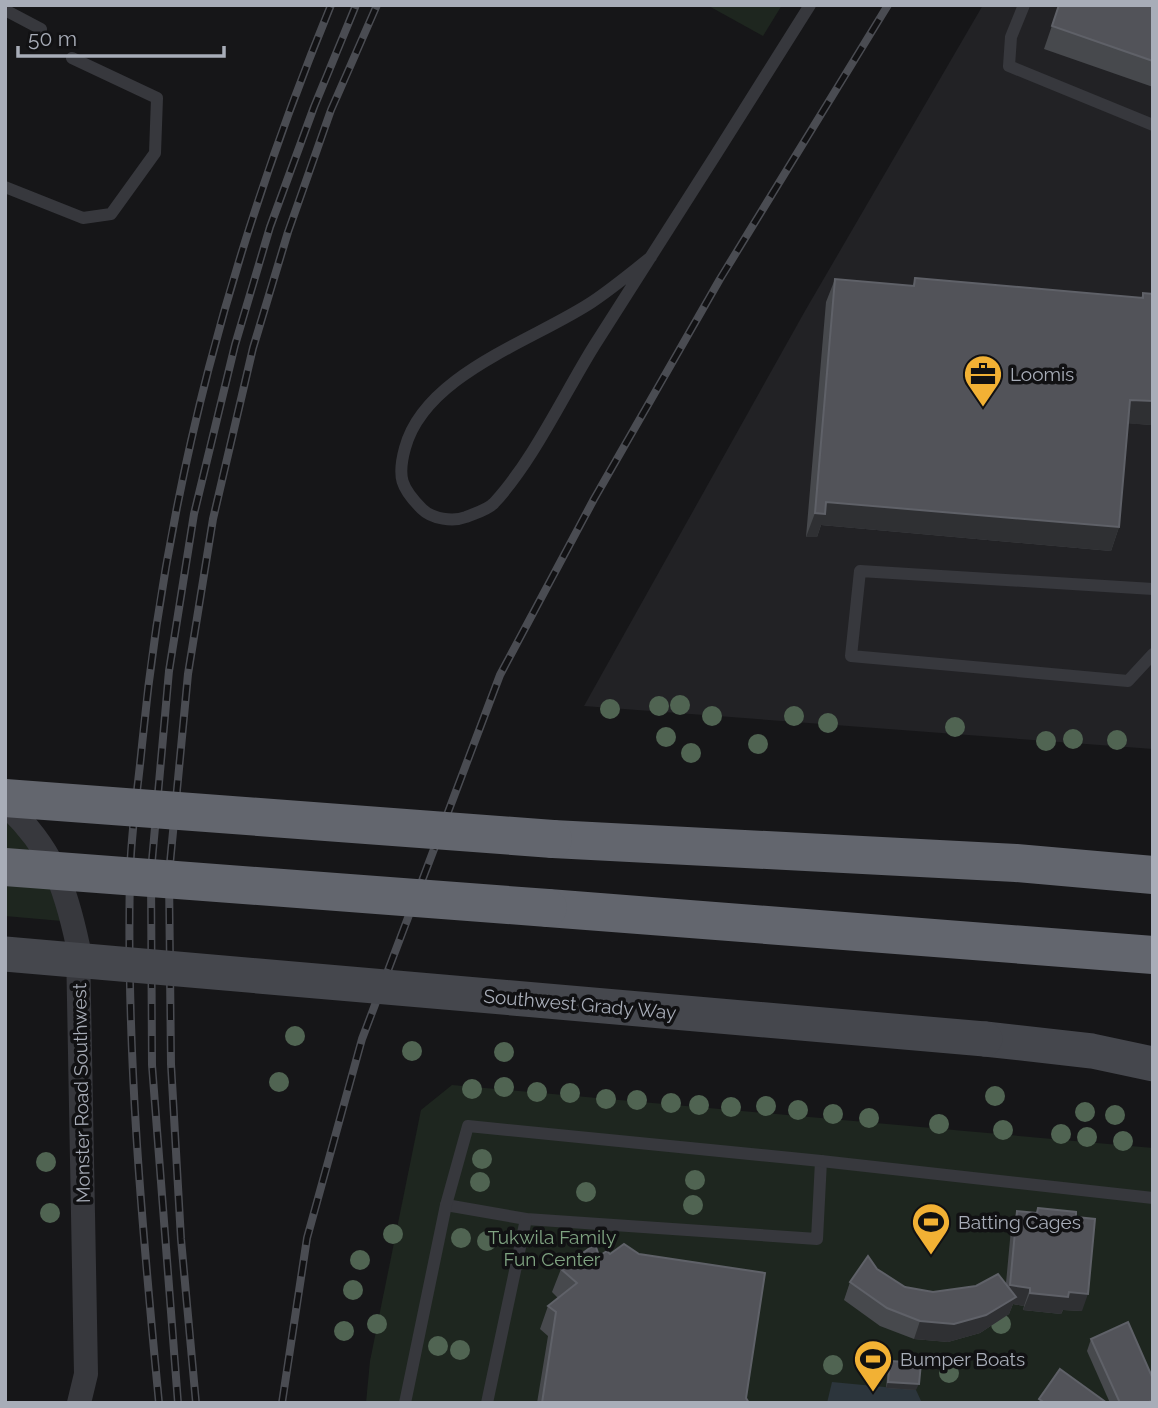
<svg xmlns="http://www.w3.org/2000/svg" width="1158" height="1408" viewBox="0 0 1158 1408" font-family="Raleway,sans-serif">
	<style>
		.built { fill: #222225 }
		.green { fill: #1e261f }
		.water { fill: #2c353c }
		.lines { fill: none; stroke-linecap: round; stroke-linejoin: round }
		.service { stroke: #37383d; stroke-width: 12 }
		.minor { stroke: #37383d; stroke-width: 24 }
		.secondary { stroke: #45474d; stroke-width: 35 }
		.motorway { stroke: #63666e; stroke-width: 38 }
		.rail-casing { stroke: #4a4c52; stroke-width: 8 }
		.rail { stroke: #111113; stroke-width: 5; stroke-dasharray: 16; stroke-linecap: butt }
		.secondary-bridge { stroke: #45474d; stroke-width: 35 }
		.motorway-bridge { stroke: #63666e; stroke-width: 38 }
		.tree { fill: #506452 }
		.wall { fill: #47494d }
		.shaded-wall { fill: #2f3033 }
		.building { fill: #525359; stroke: #5f6168; stroke-width: 2 }
		.labels { text-anchor: middle; stroke-width: 7; stroke-linejoin: round; paint-order: stroke }
		.poi-label { font-size: 19px; fill: #a8adb8; stroke: #111113; text-anchor: start }
		.street-label { font-size: 19px; fill: #a8adb8; stroke: #111113 }
		.park-label { font-size: 19px; fill: #7fa381; stroke: #111113 }
	</style>
	<rect width="100%" height="100%" fill="#161618"/>
	<path class="built" d="M983,5H1153V749L584,706L805,311Z"/>
	<g class="green">
		<path d="M707,5H782L763,36Z"/>
		<path d="M5,815L37,854L62,921L5,916Z"/>
		<path d="M452,1085L1153,1148V1403H366L370,1361L421,1110Z"/>
	</g>
	<path class="water" d="M832,1382L916,1390L922,1403H827Z"/>
	<g class="lines">
		<g class="service">
			<path d="M1024,5L1011,37L1009,66L1153,125"/>
			<path d="M5,10L41,29"/>
			<path d="M5,187L83,218L111,214L155,153L157,98L72,58"/>
			<path d="M651,257C632,272 613,288 592,302C533,341 425,374 405,448C397,477 401,488 422,509C432,519 453,522 466,517C475,513 488,510 494,503C533,461 563,396 594,346C666,233 739,119 810,5"/>
			<path d="M1153,589L860,571L851,656L1128,681L1153,654"/>
			<path d="M446,1205L526,1219L817,1239L821,1161"/>
			<path d="M405,1403L446,1205L468,1126L821,1161L1153,1198"/>
			<path d="M487,1403L526,1219"/>
		</g>
		<path class="minor" d="M5,804C52,848 65,885 78,946L86,1374L79,1403"/>
		<path class="secondary" d="M985,1039L1092,1051L1153,1064"/>
		<g class="motorway">
			<path d="M553,839L1016,863L1153,875"/>
			<path d="M548,908L1153,955"/>
		</g>
		<g class="rail-casing">
			<g id="rail">
				<path d="M159,1403C142,1227 126,1051 130,874C131,831 138,788 142,745C167,486 232,246 331,5"/>
				<path d="M178,1403L152,1065L151,872L169,671L194,514L235,345L270,227L314,107L356,5"/>
				<path d="M196,1403L181,1239L171,1064L169,874L188,674L213,519L253,348L288,232L331,110L377,5"/>
				<path d="M282,1403L307,1238L362,1039L500,675L594,499L720,279L888,5"/>
			</g>
		</g>
		<use href="#rail" class="rail"/>
		<path class="secondary-bridge" d="M5,954L985,1039"/>
		<g class="motorway-bridge">
			<path d="M5,798L553,839"/>
			<path d="M5,867L548,908"/>
		</g>
	</g>
	<g class="tree">
		<circle cx="680" cy="705" r="10"/>
		<circle cx="659" cy="706" r="10"/>
		<circle cx="610" cy="709" r="10"/>
		<circle cx="712" cy="716" r="10"/>
		<circle cx="794" cy="716" r="10"/>
		<circle cx="828" cy="723" r="10"/>
		<circle cx="955" cy="727" r="10"/>
		<circle cx="666" cy="737" r="10"/>
		<circle cx="1073" cy="739" r="10"/>
		<circle cx="1117" cy="740" r="10"/>
		<circle cx="1046" cy="741" r="10"/>
		<circle cx="758" cy="744" r="10"/>
		<circle cx="691" cy="753" r="10"/>
		<circle cx="295" cy="1036" r="10"/>
		<circle cx="412" cy="1051" r="10"/>
		<circle cx="504" cy="1052" r="10"/>
		<circle cx="279" cy="1082" r="10"/>
		<circle cx="504" cy="1087" r="10"/>
		<circle cx="472" cy="1089" r="10"/>
		<circle cx="537" cy="1092" r="10"/>
		<circle cx="570" cy="1093" r="10"/>
		<circle cx="995" cy="1096" r="10"/>
		<circle cx="606" cy="1099" r="10"/>
		<circle cx="637" cy="1100" r="10"/>
		<circle cx="671" cy="1103" r="10"/>
		<circle cx="699" cy="1105" r="10"/>
		<circle cx="766" cy="1106" r="10"/>
		<circle cx="731" cy="1107" r="10"/>
		<circle cx="798" cy="1110" r="10"/>
		<circle cx="1085" cy="1112" r="10"/>
		<circle cx="833" cy="1114" r="10"/>
		<circle cx="1115" cy="1115" r="10"/>
		<circle cx="869" cy="1118" r="10"/>
		<circle cx="939" cy="1124" r="10"/>
		<circle cx="1003" cy="1130" r="10"/>
		<circle cx="1061" cy="1134" r="10"/>
		<circle cx="1087" cy="1137" r="10"/>
		<circle cx="1123" cy="1141" r="10"/>
		<circle cx="482" cy="1159" r="10"/>
		<circle cx="46" cy="1162" r="10"/>
		<circle cx="695" cy="1180" r="10"/>
		<circle cx="480" cy="1182" r="10"/>
		<circle cx="586" cy="1192" r="10"/>
		<circle cx="693" cy="1205" r="10"/>
		<circle cx="50" cy="1213" r="10"/>
		<circle cx="393" cy="1234" r="10"/>
		<circle cx="461" cy="1238" r="10"/>
		<circle cx="487" cy="1241" r="10"/>
		<circle cx="360" cy="1260" r="10"/>
		<circle cx="353" cy="1290" r="10"/>
		<circle cx="377" cy="1324" r="10"/>
		<circle cx="1001" cy="1324" r="10"/>
		<circle cx="344" cy="1331" r="10"/>
		<circle cx="438" cy="1346" r="10"/>
		<circle cx="460" cy="1350" r="10"/>
		<circle cx="833" cy="1365" r="10"/>
		<circle cx="949" cy="1373" r="10"/>
	</g>
	<g class="wall">
		<path d="M1059,5H1153V87L1044,49Z"/>
		<path d="M915,278L1141,298L1143,293L1151,425L1128,423L1119,527L1111,551L821,525L817,537H806L826,302L835,279L913,286Z"/>
		<path d="M1038,1208L1076,1217L1082,1311L1063,1310L1061,1314L1023,1310L1024,1306L1013,1304L1009,1314L980,1333L948,1342L914,1339L880,1326L844,1300L850,1282L877,1269L905,1287L933,1292L1006,1283L1011,1229L1017,1211L1036,1213Z"/>
		<path d="M599,1256L746,1398L749,1403H537L548,1336L540,1329L548,1306L558,1298L552,1292L561,1269Z"/>
		<path d="M1091,1339L1153,1403H1110L1087,1351Z"/>
		<path d="M890,1361L916,1390L886,1388L888,1367Z"/>
	</g>
	<g class="shaded-wall">
		<path d="M1130,400L1153,401V422L1151,425L1122,423Z"/>
		<path d="M826,502L1119,527L1111,551L821,525L817,537H806L815,513Z"/>
		<path d="M1010,1285L1030,1288L1024,1306L1013,1304L1009,1314L980,1333L948,1342L914,1339L920,1321L1004,1303Z"/>
		<path d="M1069,1292L1088,1294L1082,1311L1063,1310L1061,1314L1023,1310L1030,1293Z"/>
		<path d="M888,1382L919,1384L916,1390L886,1388Z"/>
	</g>
	<g class="building">
		<path d="M1059,5H1153V61L1052,26Z"/>
		<path d="M915,278L1143,298V293L1153,294V401L1130,400L1119,527L826,502L825,514L815,513L835,279L914,286Z"/>
		<path d="M1038,1208L1076,1212V1217L1095,1219L1088,1294L1069,1292L1068,1297L1030,1293V1288L1010,1285L1017,1211L1037,1213Z"/>
		<path d="M595,1244L599,1256L607,1251L610,1254L624,1244L639,1254L765,1273L746,1398L749,1403H542L556,1312L548,1306L577,1283L561,1269Z"/>
		<path d="M868,1256L877,1269L905,1287L933,1292L976,1286L998,1274L1016,1297L986,1315L954,1324L920,1321L887,1308L850,1282Z"/>
		<path d="M1128,1322L1153,1379V1400L1147,1403H1120L1091,1339Z"/>
		<path d="M890,1361L921,1363L919,1384L888,1382Z"/>
		<path d="M1060,1369L1107,1403H1045L1039,1399Z"/>
	</g>
	<defs>
		<g id="office-pin" transform="scale(2.0125)"><path d="M0 17L-7.5 6A9.5 9.5 0 1 1 7.5 6Z" fill="#f2b134" stroke="#111113"/><path d="M-6-3h4V-5.5h4V-3h4V5H-6ZM-1-4.5V-3h2v-1.5ZM-6 0V1H6V0Z" fill="#111"/></g>
		<g id="stadium-pin" transform="scale(2.0125)"><path d="M0 17L-7.5 6A9.5 9.5 0 1 1 7.5 6Z" fill="#f2b134" stroke="#111113"/><path d="M0-5a6.5 5 0 1 0 0 10a6.5 5 0 1 0 0-10ZM-3.5-1.8h7v3.6h-7Z" fill="#111"/></g>
	</defs>
	<g fill-rule="evenodd">
		<use href="#office-pin" x="983" y="374"/>
		<use href="#stadium-pin" x="931" y="1222"/>
		<use href="#stadium-pin" x="873" y="1359"/>
	</g>
	<g class="labels">
		<g class="poi-label">
			<text x="1010" y="381">Loomis</text>
			<text x="958" y="1229">Batting Cages</text>
			<text x="900" y="1366">Bumper Boats</text>
		</g>
		<g class="street-label">
			<text transform="translate(580 1004) rotate(5)" y="7">Southwest Grady Way</text>
			<text transform="translate(81 1093) rotate(-91)" y="7">Monster Road Southwest</text>
		</g>
		<g class="park-label">
			<text x="552" y="1244">Tukwila Family<tspan x="552" dy="22">Fun Center</tspan></text>
		</g>
	</g>
	<rect width="1158" height="1408" fill="none" stroke="#a8adb8" stroke-width="14"/>
	<path d="M18 46v10h206v-10" fill="none" stroke="#a8adb8" stroke-width="3.5"/>
	<text x="28" y="46" font-size="21" fill="#a8adb8" stroke="#111113" stroke-width="5" paint-order="stroke">50 m</text>
</svg>
